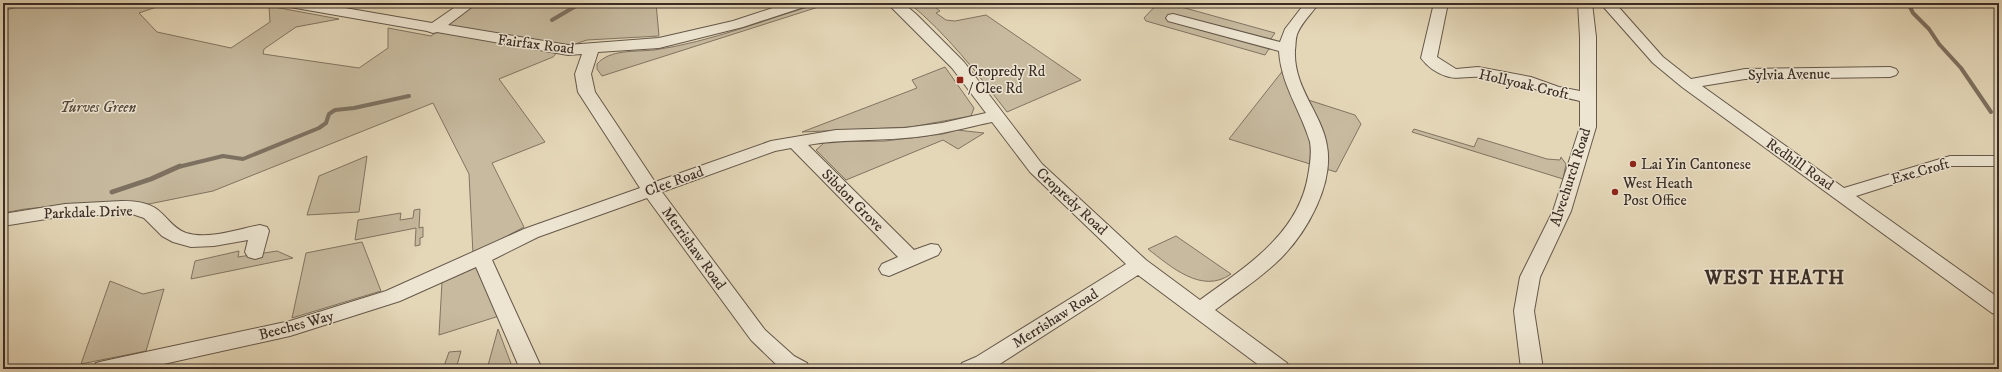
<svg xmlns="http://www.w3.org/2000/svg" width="2002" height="372" viewBox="0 0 2002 372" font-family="'IM FELL DW Pica',serif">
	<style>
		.green { fill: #c7ba9f; stroke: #817462 }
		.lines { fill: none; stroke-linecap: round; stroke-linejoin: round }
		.stream-far1 { stroke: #7e7060; stroke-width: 4 }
		.stream { stroke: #7e7060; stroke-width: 5 }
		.minor-casing { stroke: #65584a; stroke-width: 2 }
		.minor { fill: #ede5d1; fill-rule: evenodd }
		.poi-dot { fill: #8f2418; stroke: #ede5d1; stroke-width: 1.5 }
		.labels { text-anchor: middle; stroke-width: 3; stroke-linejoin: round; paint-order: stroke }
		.street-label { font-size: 15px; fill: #3b2d26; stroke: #ede5d1 }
		.poi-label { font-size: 15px; fill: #3b2d26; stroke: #ede5d1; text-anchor: start }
		.park-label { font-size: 15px; font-style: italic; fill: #57493e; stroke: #ede5d1 }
		.district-label { font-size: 19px; font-weight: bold; letter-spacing: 1px; fill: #3b2d26; stroke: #ede5d1 }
	</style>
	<rect width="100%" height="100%" fill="#e4d7b8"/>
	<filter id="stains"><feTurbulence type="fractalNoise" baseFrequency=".005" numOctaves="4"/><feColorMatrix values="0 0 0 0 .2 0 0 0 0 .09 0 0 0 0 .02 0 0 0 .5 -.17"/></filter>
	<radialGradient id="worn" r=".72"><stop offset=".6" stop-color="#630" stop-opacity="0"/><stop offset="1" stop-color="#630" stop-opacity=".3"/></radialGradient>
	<g class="green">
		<path d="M31,3H168L139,13L157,32L231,48L270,22L269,6L339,19L296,27L264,49L263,54L359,68L388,48V28L431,36L478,3H656L659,36L587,40L560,49L553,57L499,79L545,142L492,163L524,227L473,254L469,174L433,103L213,191L144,205H65L25,209L3,213V11Z"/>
		<path d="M821,3H831L602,76L597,69V64C610,49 635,52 654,50C711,42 766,19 821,3Z"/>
		<path d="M909,3H930L940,11L936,13L946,20L955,21L986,15L1081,80L1007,112C977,73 947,34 909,3Z"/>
		<path d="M1158,3H1167L1275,33L1268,43L1272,44L1265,55L1146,21L1144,18Z"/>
		<path d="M1288,64L1299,97L1355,115L1361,124L1336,172L1229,139Z"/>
		<path d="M945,67L974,108L971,116L911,127L802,132L917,88L912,80Z"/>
		<path d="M1414,129L1474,147L1478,138L1547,159L1560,160L1561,157L1566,164L1563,179L1412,132Z"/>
		<path d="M957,130L984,133L958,149L943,140L846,180L816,150L825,142L885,141L943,134Z"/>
		<path d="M367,156L359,212L307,215L319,176Z"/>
		<path d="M420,209L419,228L423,227V237L420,238V245L415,246L416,228L355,240L358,220L401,213L400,220L413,218L414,210Z"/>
		<path d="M1176,236L1231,274C1202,295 1170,266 1148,249Z"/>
		<path d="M362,242L381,291L292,318L306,253Z"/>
		<path d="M239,251L238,257L277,251L293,258L191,279L195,261Z"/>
		<path d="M477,267L499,316L439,335L442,282Z"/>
		<path d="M110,281L143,294L164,289L146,351L81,364Z"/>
		<path d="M498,329L513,369H487Z"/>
		<path d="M461,351L456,369H443L449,352Z"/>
	</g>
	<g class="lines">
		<g class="stream-far1">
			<path d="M1908,3L1913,13L1929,29L1939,44L1961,68L1991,112"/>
			<path d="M552,20L581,3"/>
			<path d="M178,167L223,156L243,159L319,128L326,123L329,114L335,110L354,108L409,96"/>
		</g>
		<path class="stream" d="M112,192L151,179L180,166"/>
		<g class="minor-casing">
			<g id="minor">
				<path d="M283,3H316L432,23L461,3H477L448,25L568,45L659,38L733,21L788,3H809L807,6L743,27L659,48L598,52L591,74L595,92L655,182L771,141L836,130L905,128L942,123L986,113L952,68L887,3H903L916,14L964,62L1042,164L1146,260L1200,300C1245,267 1298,235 1308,176C1310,165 1312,153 1310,142C1301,111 1281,85 1279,51L1168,21L1166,18L1168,15L1173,14L1280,42L1285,29L1305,3H1319C1312,13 1303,21 1298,32C1295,38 1296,44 1295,50C1293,88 1322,113 1327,146C1334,184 1307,232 1281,258C1261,278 1237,293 1215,310L1287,363L1290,369H1264L1138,275L992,369H959L962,363L976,357L1126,264L1030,172L992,122C964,128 935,136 905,138C872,141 841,139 808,145L914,250L931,244L938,245L941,250L938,255L889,276L882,274L879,269L882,264L898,257L791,148L775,151L662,192L765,330L794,356L807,363L810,369H781L751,340L647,198L538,237L492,260L542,369H520L476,267L400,301L290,336L141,369H93L96,363L104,361L290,321L386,291L524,229L640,188L578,92L575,74L582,54L568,55L437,32L433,33L427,31L290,7L285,6Z"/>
				<path d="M1434,3H1448L1437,57L1456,69L1478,67L1531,77L1559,87L1580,91V37L1578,3H1592L1596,37V127L1571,211L1540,277L1534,311L1543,369H1521L1514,311L1520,277L1553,211L1580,127V101C1546,94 1514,80 1479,77C1467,76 1457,80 1446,76C1436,73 1427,66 1421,58Z"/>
				<path d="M1600,3H1615L1663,57L1691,79L1745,69L1890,67L1896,69L1898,72L1896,75L1890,77L1745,79L1702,86L1844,188L1950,156H1999V166H1951L1856,196L1999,298V315L1992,313L1682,87L1653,63Z"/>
				<path d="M122,201C134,201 148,202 158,210C168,218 173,228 186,233C209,240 238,229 260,225L267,227L269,231L262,257L255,259L248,257L245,252L248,240L214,246L191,247L173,242L162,236L144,218L132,214L65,216L3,226V214L65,204Z"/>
			</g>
		</g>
		<use href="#minor" class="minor"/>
	</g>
	<g class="poi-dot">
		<rect x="956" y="76" width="8" height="8" rx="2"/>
		<circle cx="1633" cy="164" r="4"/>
		<circle cx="1615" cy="192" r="4"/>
	</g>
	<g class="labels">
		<g class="street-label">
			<text transform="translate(536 44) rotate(7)" y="5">Fairfax Road</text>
			<text transform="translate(1789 74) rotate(-1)" y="5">Sylvia Avenue</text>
			<text transform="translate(1524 84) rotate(13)" y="5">Hollyoak Croft</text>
			<text transform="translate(1800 164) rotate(35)" y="5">Redhill Road</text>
			<text transform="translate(1920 171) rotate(-16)" y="5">Exe Croft</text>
			<text transform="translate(1570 177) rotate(-72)" y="5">Alvechurch Road</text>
			<text transform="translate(674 181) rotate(-20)" y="5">Clee Road</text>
			<text transform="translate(853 200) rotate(45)" y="5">Sibdon Grove</text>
			<text transform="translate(1072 201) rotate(43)" y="5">Cropredy Road</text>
			<text transform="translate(88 212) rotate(-2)" y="5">Parkdale Drive</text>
			<text transform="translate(694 248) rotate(54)" y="5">Merrishaw Road</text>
			<text transform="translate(1055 318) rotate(-32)" y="5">Merrishaw Road</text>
			<text transform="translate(296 325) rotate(-15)" y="5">Beeches Way</text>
		</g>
		<g class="poi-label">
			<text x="968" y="76">Cropredy Rd<tspan x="968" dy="17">/ Clee Rd</tspan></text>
			<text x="1641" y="169">Lai Yin Cantonese</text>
			<text x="1623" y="188">West Heath<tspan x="1623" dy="17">Post Office</tspan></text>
		</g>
		<g class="park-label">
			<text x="98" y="112">Turves Green</text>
		</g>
		<g class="district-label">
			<text x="1775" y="284">WEST HEATH</text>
		</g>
	</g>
	<rect width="2002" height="372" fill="none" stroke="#e4d7b8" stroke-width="16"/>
	<rect x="4" y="4" width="1994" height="364" fill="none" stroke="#3b2d26" stroke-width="2"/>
	<rect x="8" y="8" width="1986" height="356" fill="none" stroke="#3b2d26"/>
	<rect width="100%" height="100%" filter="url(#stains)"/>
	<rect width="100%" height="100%" fill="url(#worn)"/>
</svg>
